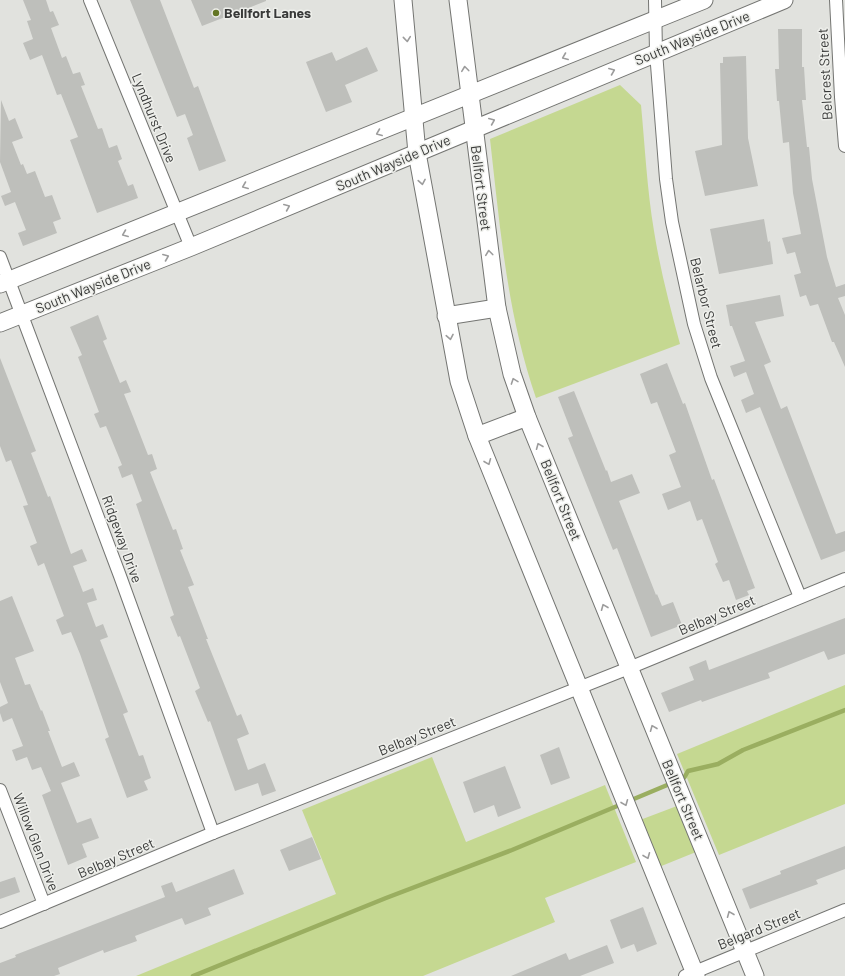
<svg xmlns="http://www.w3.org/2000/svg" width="845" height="976" viewBox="0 0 845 976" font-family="Barlow,sans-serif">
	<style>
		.green { fill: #c5d891 }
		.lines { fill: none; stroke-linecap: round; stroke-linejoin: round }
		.stream { stroke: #9aae60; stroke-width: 4.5 }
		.building { fill: #bebfbb }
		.street-casing { stroke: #747572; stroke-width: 14 }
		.secondary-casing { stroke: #747572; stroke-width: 19 }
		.street { stroke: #fff; stroke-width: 12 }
		.secondary { stroke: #fff; stroke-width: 17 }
		.oneway { stroke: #9c9c9c }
		.poi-dot { fill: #647624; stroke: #eeefeb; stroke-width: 1.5 }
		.labels { text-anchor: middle; stroke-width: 3; stroke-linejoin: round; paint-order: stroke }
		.poi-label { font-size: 14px; font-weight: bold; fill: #393a39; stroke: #eeefeb; text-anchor: start }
		.street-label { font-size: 14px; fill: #393a39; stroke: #eeefeb }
	</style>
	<rect width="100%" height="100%" fill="#e1e2de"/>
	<g class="green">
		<path d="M620,85L641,105C645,147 647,189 654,231C660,269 670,307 680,344L536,398C507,314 500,227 490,139Z"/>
		<path d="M845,685V804L719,855L677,754Z"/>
		<path d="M432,757L466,842L605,785L636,862L545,898L555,922L423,976H136L336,894L302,810Z"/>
		<path d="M677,806L696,852L659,867L640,820Z"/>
	</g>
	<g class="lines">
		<g class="stream">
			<path d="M679,780L684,778L688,771L718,764L743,750L845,710"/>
			<path d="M629,801L672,783"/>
			<path d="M193,976L386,898L512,850L622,804"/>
		</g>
	</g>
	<g class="building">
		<path d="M23,0H46L50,12L53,11L59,25L51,28L62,58L66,56L73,74L80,72L85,85L81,86L98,129L102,128L109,148L117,145L122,159L118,161L128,186L133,184L138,198L97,213L70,140L78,137L61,94L57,95L42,55L30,60L23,43L33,39L27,21L31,20Z"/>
		<path d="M130,0H160L194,88L198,86L226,161L199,171L187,138L193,135L185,114L177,117Z"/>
		<path d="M191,0H266V1L202,26Z"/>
		<path d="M778,29H802V67H804L806,100H802L807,147H809L812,179L827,257L836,287L845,284V296L838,298L845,315V367L834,342H832L818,304L810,306L806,295L800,297L794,275L801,273L795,252L787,254L782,238L801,234L793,193L789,142L783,143L779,101H777L775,69H779Z"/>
		<path d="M367,47L378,71L345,85L352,102L326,112L306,62L332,52L336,61Z"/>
		<path d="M746,56L748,138L758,186L705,196L695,151L722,145L720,63H723V57Z"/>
		<path d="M1,100L9,121L15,118L23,138L12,142L21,165L23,164L27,174L35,171L45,197L52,195L61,219L53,222L57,233L23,246L18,233L26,230L15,202L5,206L1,196L11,192L0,162Z"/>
		<path d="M764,219L768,242L770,241L773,264L719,274L710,229Z"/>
		<path d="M780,295L784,316L755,322L771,362L764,365L781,409L787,406L836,534L845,531V551L821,560L760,407L746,413L741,400L754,394L746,372L734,377L730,366L745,361L732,326H730L726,305Z"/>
		<path d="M98,315L107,339L103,341L120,383L126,380L131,392L124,394L134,419L148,455L152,454L157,469L150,472L173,530L176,529L183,549L180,550L194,585L188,587L208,639H206L237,716L241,714L249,734L237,739L248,770L265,763L276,791L262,796L258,783L235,791L210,721L208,722L195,691L200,688L180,636L178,637L170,617L174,615L136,504L142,501L132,474L122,478L118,467L122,465L106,426L100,428L94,414L99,412L78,357L82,355L70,327Z"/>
		<path d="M0,358L36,451L31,453L48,497L50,496L71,554L82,549L87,561L73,566L83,592L93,588L97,600L87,603L96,627L103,624L108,637L100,640L128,712L123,714L139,756L143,755L151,778L144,781L148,790L127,798L105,739L109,737L80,654L71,632L62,635L56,620L64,616L44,563L38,566L30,546L37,543L23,506L28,505L11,460L6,462L0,446Z"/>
		<path d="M667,363L683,404L685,403L712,480L714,479L755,588L747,591L749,595L736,600L729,580L723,582L715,564L718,562L702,519L697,521L690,501L668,510L662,494L681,487L669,455L676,452L657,402L651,404L640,374Z"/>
		<path d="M574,391L606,471L607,470L611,482L632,474L640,493L619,501L656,595L657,594L662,606L673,602L682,625L651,637L617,548L613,550L568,438L573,436L558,397Z"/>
		<path d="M12,596L34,651L15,658L25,685L30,684L41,711L42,710L50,731H48L62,767L74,762L80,776L61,783L77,823L91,818L99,838L82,844L87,857L68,865L42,795L51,791L41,767L32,770L27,757L16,761L12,750L23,746L12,718L3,722L0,713V707L8,703L0,682V601Z"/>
		<path d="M845,618V654L828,660L824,651L768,673L770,678L702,702L701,700L669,712L661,693L694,680L689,667L706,660L709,670Z"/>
		<path d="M559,747L570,778L551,785L540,755Z"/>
		<path d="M505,766L521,808L498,817L494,805L474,813L463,782Z"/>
		<path d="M312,837L321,859L289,871L280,850Z"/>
		<path d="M845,846V869L816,880L818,884L750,909L742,889L781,874L780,871Z"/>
		<path d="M234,869L244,894L208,908L211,915L185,925L182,918L135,936L137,941L104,953L103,950L58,968L60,974L54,976H0V963L16,957L15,955L165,897L161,886L172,882L176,892Z"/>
		<path d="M15,877L20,892L0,899V882Z"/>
		<path d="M643,907L657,944L637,952L634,944L621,949L610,920Z"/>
		<path d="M607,945L614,963L580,976H511L566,953L569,960Z"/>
	</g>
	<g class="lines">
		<g class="street-casing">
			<g id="street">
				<path d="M90,0L191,247"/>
				<path d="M655,0L656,52L666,179L672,222L694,324L711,378L800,597"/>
				<path d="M836,0L841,97L845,146"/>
				<path d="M0,257L120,576L213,833"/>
				<path d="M0,790L44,904"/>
				<path d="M0,922L213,833L629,668L845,579"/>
				<path d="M685,976L845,910"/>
			</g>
		</g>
		<g class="secondary-casing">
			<g id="secondary">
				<path d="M403,0L417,153L459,381L477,436L696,976"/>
				<path d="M458,0L497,308L512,374L527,417L755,976"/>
				<path d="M0,284L704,0"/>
				<path d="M446,316L497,308"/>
				<path d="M0,323L191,247L784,0"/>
				<path d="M477,436L527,417"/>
			</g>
		</g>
		<use href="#street" class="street"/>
		<use href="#secondary" class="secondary"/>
	</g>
	<defs><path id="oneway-chevron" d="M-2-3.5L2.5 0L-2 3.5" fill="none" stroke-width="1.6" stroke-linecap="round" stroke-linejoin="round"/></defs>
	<g class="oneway">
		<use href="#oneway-chevron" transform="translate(407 39) rotate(84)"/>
		<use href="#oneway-chevron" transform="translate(565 57) rotate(158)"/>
		<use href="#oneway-chevron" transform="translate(465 69) rotate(-97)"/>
		<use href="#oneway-chevron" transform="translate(612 71) rotate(-22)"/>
		<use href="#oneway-chevron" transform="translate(492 121) rotate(-23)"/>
		<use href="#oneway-chevron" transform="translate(379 133) rotate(158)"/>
		<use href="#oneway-chevron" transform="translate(422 182) rotate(80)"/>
		<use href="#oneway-chevron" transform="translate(245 186) rotate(158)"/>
		<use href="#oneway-chevron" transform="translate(287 207) rotate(-23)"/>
		<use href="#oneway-chevron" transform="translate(125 234) rotate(158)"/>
		<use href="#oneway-chevron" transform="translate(489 253) rotate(-97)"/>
		<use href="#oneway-chevron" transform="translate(166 257) rotate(-22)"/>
		<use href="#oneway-chevron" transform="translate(450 337) rotate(79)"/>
		<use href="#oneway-chevron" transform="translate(514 381) rotate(-110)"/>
		<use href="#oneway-chevron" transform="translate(539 446) rotate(-112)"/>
		<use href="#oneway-chevron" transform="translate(488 462) rotate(68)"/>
		<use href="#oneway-chevron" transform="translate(604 607) rotate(-112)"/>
		<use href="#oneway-chevron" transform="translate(653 728) rotate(-112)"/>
		<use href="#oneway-chevron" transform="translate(625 803) rotate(68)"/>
		<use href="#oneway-chevron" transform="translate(647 856) rotate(68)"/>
		<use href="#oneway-chevron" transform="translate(730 914) rotate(-112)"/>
	</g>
	<circle class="poi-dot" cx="216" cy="13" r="4"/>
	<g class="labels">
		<g class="poi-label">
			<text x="224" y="18">Bellfort Lanes</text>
		</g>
		<g class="street-label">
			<text transform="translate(692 38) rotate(-22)" y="5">South Wayside Drive</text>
			<text transform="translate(825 74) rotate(-93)" y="5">Belcrest Street</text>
			<text transform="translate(154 118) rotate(68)" y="5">Lyndhurst Drive</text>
			<text transform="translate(393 163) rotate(-23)" y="5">South Wayside Drive</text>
			<text transform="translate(481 188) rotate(83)" y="5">Bellfort Street</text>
			<text transform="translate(93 286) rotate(-22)" y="5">South Wayside Drive</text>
			<text transform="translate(706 303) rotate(76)" y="5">Belarbor Street</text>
			<text transform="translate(561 500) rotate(68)" y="5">Bellfort Street</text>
			<text transform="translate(122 539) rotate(70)" y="5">Ridgeway Drive</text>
			<text transform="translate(717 615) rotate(-23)" y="5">Belbay Street</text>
			<text transform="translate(417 736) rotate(-22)" y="5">Belbay Street</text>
			<text transform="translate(683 800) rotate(67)" y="5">Bellfort Street</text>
			<text transform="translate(36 842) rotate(69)" y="5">Willow Glen Drive</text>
			<text transform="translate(116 858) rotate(-23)" y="5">Belbay Street</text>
			<text transform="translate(759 929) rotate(-22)" y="5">Belgard Street</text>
		</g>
	</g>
</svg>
